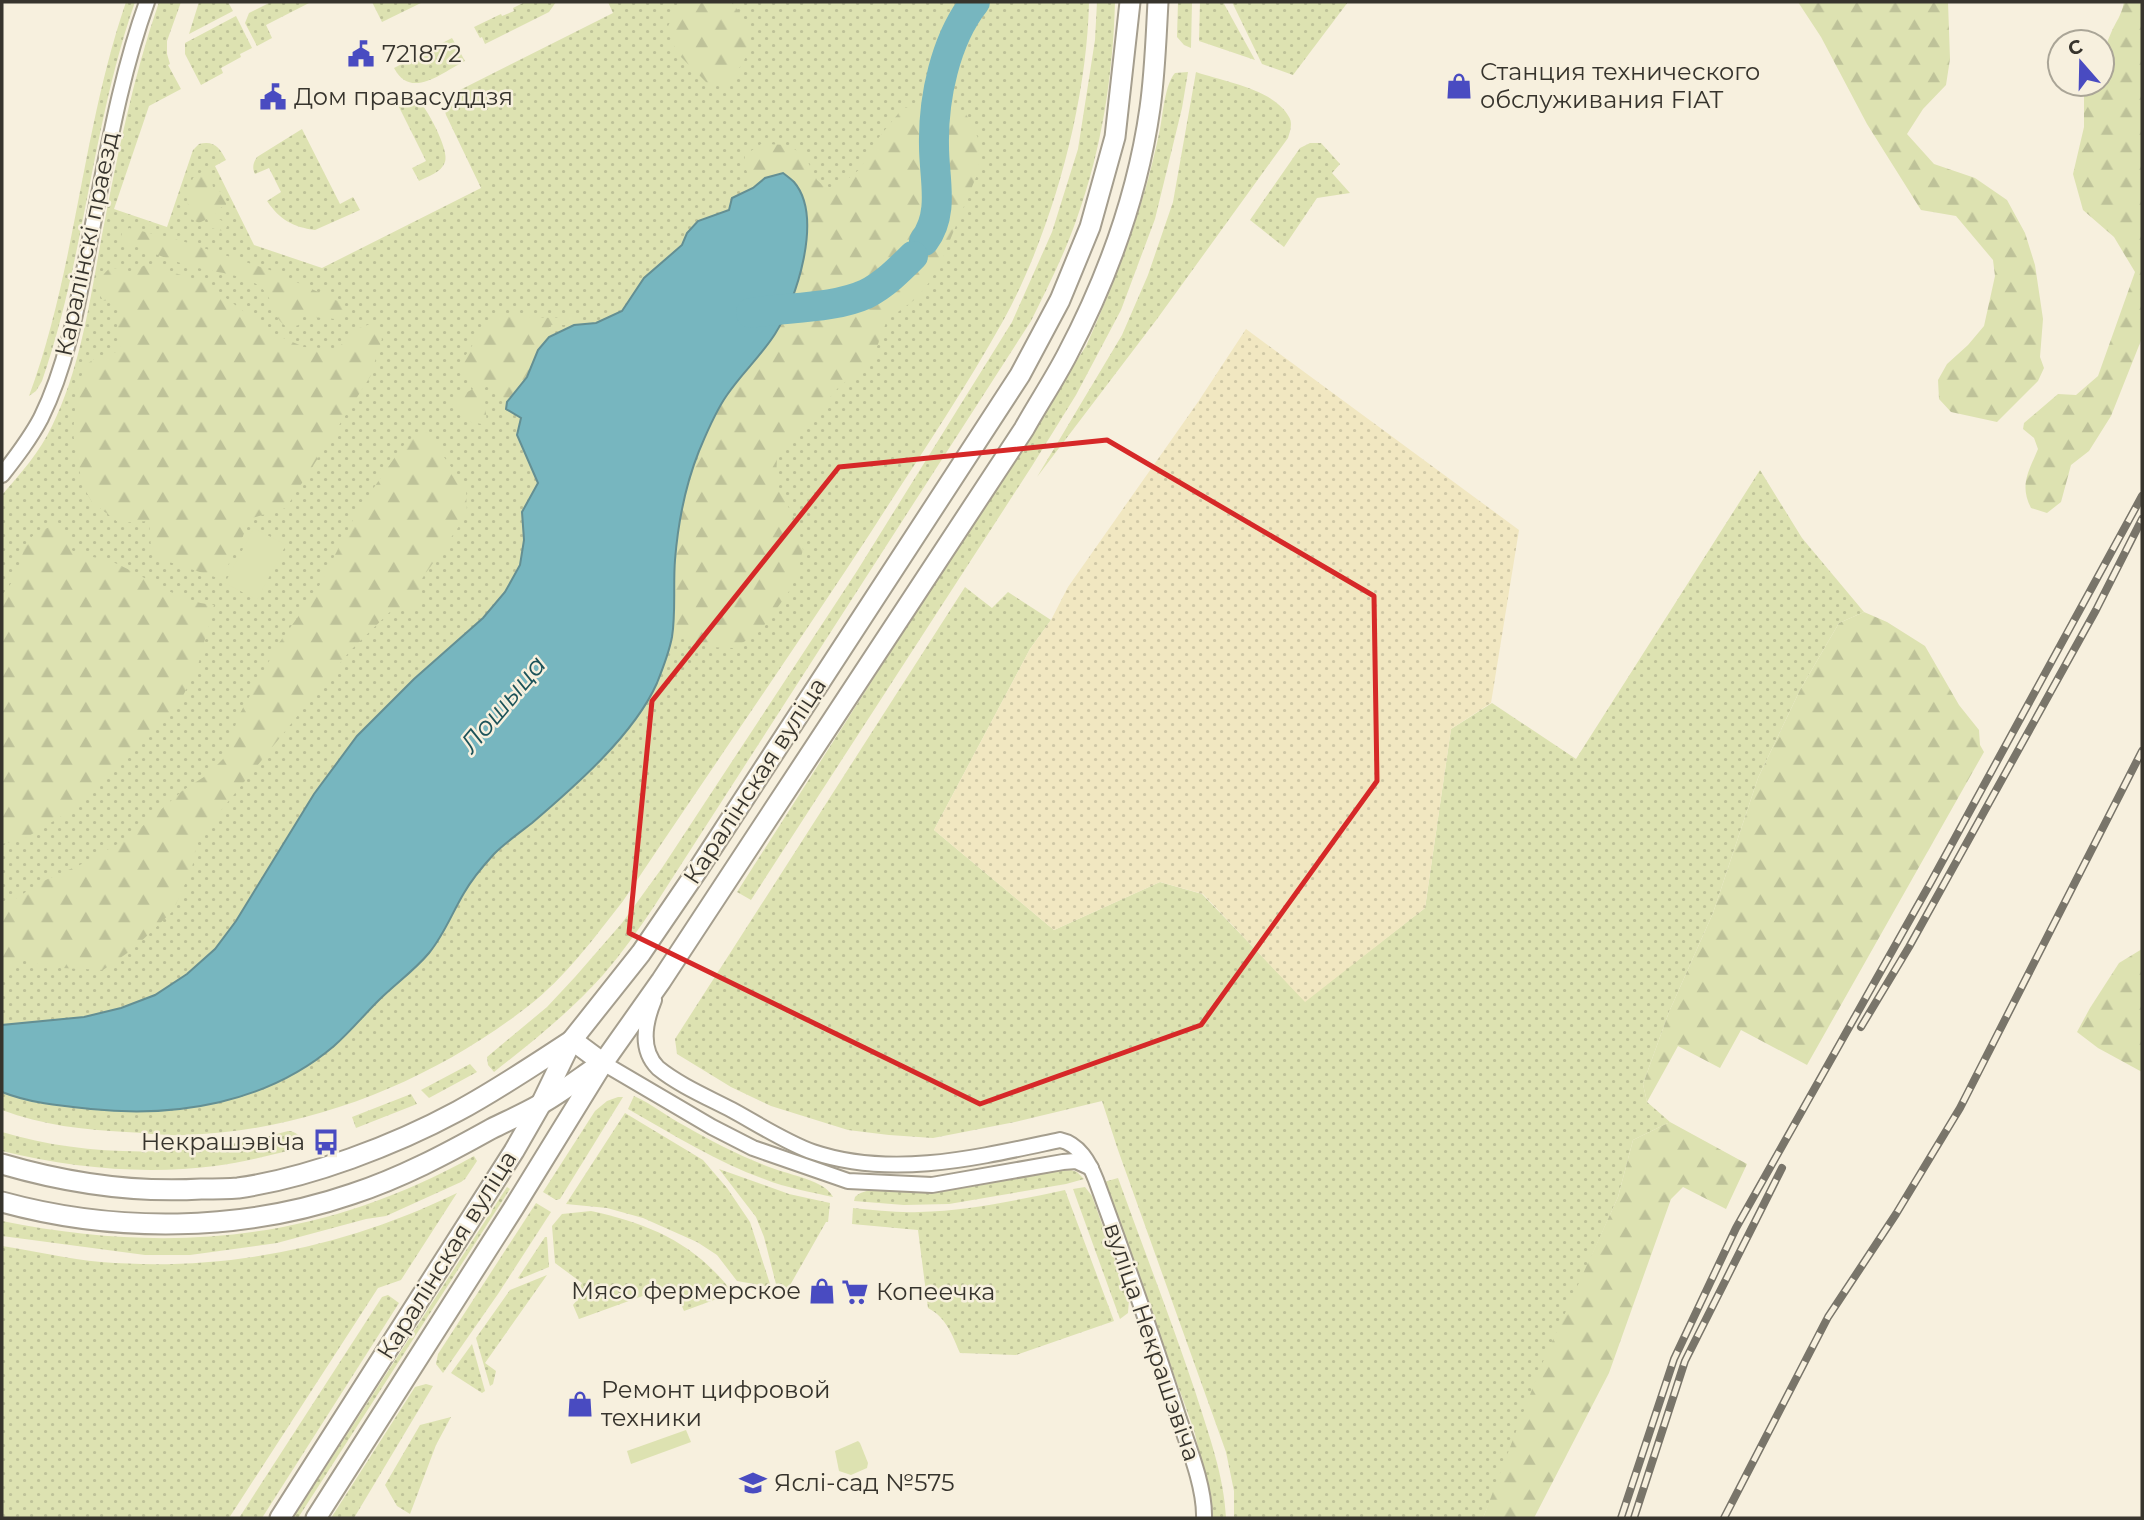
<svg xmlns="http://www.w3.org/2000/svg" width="2144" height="1520" viewBox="0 0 2144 1520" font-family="Montserrat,sans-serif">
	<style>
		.grass { fill: url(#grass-dots) }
		.forest { fill: url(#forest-firs) }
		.sand { fill: url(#sand-dots) }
		.park { fill: #dde2b1 }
		.water { fill: #77b6bf; stroke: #648f93; stroke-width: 2 }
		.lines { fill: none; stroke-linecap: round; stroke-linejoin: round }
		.river { stroke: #77b6bf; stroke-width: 30 }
		.street-casing { stroke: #a59e8e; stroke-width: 18 }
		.secondary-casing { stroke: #a59e8e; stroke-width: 23 }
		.street { stroke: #fff; stroke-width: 14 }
		.secondary { stroke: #fff; stroke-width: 19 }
		.rail-casing { stroke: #79756a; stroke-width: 8 }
		.rail { stroke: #f7f0de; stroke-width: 5; stroke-dasharray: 16; stroke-linecap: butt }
		.marked { fill: none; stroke: #d62828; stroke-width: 5; stroke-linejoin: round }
		.labels { text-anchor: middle; stroke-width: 5; stroke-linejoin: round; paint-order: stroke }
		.poi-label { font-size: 24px; fill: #37342d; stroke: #f7f0de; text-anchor: start }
		.street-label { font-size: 24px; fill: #37342d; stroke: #f7f0de }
		.water-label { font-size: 26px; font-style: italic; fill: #1b5259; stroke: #f7f0de }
	</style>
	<defs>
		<pattern id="grass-dots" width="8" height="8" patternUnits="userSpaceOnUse" patternTransform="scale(1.75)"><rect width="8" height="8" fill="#dde2b1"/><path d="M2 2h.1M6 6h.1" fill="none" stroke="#bec299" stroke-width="1.8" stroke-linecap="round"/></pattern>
		<pattern id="forest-firs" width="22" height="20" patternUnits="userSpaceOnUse" patternTransform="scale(1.75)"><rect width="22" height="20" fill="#dde2b1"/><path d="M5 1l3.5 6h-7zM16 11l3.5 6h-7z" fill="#bec299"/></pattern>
		<pattern id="sand-dots" width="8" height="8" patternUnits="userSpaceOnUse" patternTransform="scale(1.75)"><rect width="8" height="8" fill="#f1e7c1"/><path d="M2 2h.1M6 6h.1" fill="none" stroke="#cfc7a6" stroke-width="1.8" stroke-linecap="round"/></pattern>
	</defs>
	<rect width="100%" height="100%" fill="#f7f0de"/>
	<g class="grass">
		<path d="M126,2H135C92,125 85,257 42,381L36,391L29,396C76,269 82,130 126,2Z"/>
		<path d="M159,2H181L167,41V54L170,64L168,65L181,89L149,106L114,209L167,227L193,150L199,144C214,140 220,148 226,160L215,166L254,245L322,268L481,188L446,115C443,106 446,99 454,93L613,13L608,2H1089C1087,104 1052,232 1003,321C963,393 915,463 871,532C790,656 705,778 623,901C594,938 565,978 527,1007C431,1082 308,1131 185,1135C166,1136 146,1133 126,1132C84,1130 42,1125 2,1110V495C20,474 40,452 52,426C81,367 90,299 102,235C117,157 133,77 159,2Z"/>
		<path d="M199,2H228L233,11L189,34Z"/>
		<path d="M271,2L279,3L283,2H311L266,25L272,38L257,46L245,23L249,13Z"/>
		<path d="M372,2H423L382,22Z"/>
		<path d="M525,2H556L549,12L485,44L482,37L480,38L474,27L501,14L502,16L514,11L513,8Z"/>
		<path d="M1097,2H1115C1113,74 1102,149 1077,218C1065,253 1048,287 1031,321L655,905C639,929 622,953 603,975C570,1012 532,1042 494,1072L488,1065L487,1057L547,1007L575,977L622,923L662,868L857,571L1012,322L1052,232L1078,149L1095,40Z"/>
		<path d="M1178,2H1192L1191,48L1184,45L1177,37Z"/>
		<path d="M1200,2H1223L1255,60L1199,41Z"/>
		<path d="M1232,2H1348L1293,75L1262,64Z"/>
		<path d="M236,16L252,48L240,54L241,57L221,68L223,73L201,85L185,54V43Z"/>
		<path d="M452,38L465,61C441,73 411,100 394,68Z"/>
		<path d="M1188,72L1182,108L1155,219L1121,310L1076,395L1032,466L751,900L737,892L1086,346C1118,275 1144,207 1160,129C1163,114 1165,84 1175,73Z"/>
		<path d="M1196,72C1225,82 1274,89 1289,117C1293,123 1290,132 1288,138L1157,319L1037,477L1122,335L1148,275L1173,202Z"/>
		<path d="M401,94C407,94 411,94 416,98C426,105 450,151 445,162C441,173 428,176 419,181L412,168L426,161L394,97Z"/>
		<path d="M302,129L340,204L353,197L360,210L315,230C293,227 280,220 267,201L281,192L269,168L255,174C252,168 253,163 257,157Z"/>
		<path d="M1310,143H1321L1340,164L1332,173L1350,193L1317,198L1284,247L1250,220L1300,148Z"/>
		<path d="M1760,470L1802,538L1864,612L1839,623L1800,690L1758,778L1713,913L1669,1012L1643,1084L1647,1102L1670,1122L1633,1140L1618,1197L1592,1255L1483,1518H1234V1491L1226,1452L1118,1150L1102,1101L1015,1122L933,1138L889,1135L848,1130L771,1106L731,1087L677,1054L675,1039L965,587L992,608L1008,592L1051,620L1030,649L934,830L1054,930L1160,882L1202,894L1305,1001L1425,908L1451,729L1492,703L1576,759Z"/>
		<path d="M470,1064L477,1072L429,1098L421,1090Z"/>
		<path d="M411,1094L417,1104L356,1128L352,1117Z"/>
		<path d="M634,1096C652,1104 668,1117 685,1126C713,1142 742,1157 772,1168C789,1175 825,1180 833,1197C810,1192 787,1188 764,1179C717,1162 672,1134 628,1109Z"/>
		<path d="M618,1097H623L560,1199L556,1200L543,1192L595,1111L607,1101Z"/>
		<path d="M625,1113L703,1160L727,1188L750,1222L771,1287L737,1281L717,1255L697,1242L643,1218L607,1208L566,1204Z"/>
		<path d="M288,1131C297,1131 304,1139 304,1147C275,1154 245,1162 215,1166C143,1175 72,1168 2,1151V1132C91,1159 199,1157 288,1131Z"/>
		<path d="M474,1156L477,1161L465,1179L461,1182L386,1216L366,1219L277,1243L190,1255H145L2,1236V1221C171,1255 322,1241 474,1156Z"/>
		<path d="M719,1169L789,1194L830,1203L828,1222H826L785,1294L777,1288L764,1237L756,1217Z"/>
		<path d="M1071,1170L1077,1172L1084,1179L1066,1184L949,1204L904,1205L854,1201L855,1197C868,1184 906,1191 924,1191C974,1191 1022,1174 1071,1170Z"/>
		<path d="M1118,1178C1144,1250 1172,1322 1196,1394C1209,1436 1224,1475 1226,1518H1211L1206,1480L1194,1430L1104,1182Z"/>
		<path d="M507,1187L510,1189L298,1518H293Z"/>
		<path d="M1085,1187L1092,1196L1129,1299L1128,1313L1120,1319L1073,1189Z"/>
		<path d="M1065,1190L1114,1321L1016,1355L960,1353C952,1335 947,1318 928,1308L918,1230L852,1224L853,1208C875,1210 897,1213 919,1212C969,1211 1017,1200 1065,1190Z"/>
		<path d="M457,1193L401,1280L378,1288L229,1518H2V1246C35,1251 68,1259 101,1262C225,1272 346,1247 457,1193Z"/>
		<path d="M536,1203L551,1212L498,1294L443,1373L436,1364L438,1354Z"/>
		<path d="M591,1211C650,1224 695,1243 733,1293L684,1311L673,1285L579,1319L573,1305L582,1294L578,1290L582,1283L555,1263L552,1226L562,1214Z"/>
		<path d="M545,1237H547L549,1267L520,1279L518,1278Z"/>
		<path d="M547,1275L485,1363L496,1371L493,1384L490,1386L476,1338L510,1290Z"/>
		<path d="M388,1295L399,1303L262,1518H239L382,1297Z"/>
		<path d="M472,1344L485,1391L482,1393L451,1373Z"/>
		<path d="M426,1384L433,1386L354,1518H331L415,1387Z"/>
		<path d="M451,1417L436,1445L410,1514L397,1506L385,1485L420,1425Z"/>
	</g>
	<g class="forest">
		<path d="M681,2H731C761,35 754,49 729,82L710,86L677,53L667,28Z"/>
		<path d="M1798,2H1948L1950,59L1946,85L1923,109L1907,134L1934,164L1975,178L2007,200L2025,233L2035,265L2043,319L2040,357L2044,368L2038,381L1997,422L1951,412L1939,399L1938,380L1947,364L1968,345L1984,326L1995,276L1993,260L1956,216L1921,210L1867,124L1821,37Z"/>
		<path d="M2124,2H2142V338L2111,416L2089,451L2071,465L2061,502L2047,513L2031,508C2019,485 2029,471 2038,449L2034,438L2023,429L2024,423L2058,394L2076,395L2098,376L2135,272L2114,237L2083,210L2073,174L2084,127V84H2102C2102,66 2103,50 2111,33C2116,21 2121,17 2124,2Z"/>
		<path d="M938,97L966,114L978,138L979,170L943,257L931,280L917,298L887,320L872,360L838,388L802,431L777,455L776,484L798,525L803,550L792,587L771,617L756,635L733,648L708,647L672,635L674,564L678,529L686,492L710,424L727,395L751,366L765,178L753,188L744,164L745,155L761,144L788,145L805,156L817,180L831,193L861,168L871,147L902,109Z"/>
		<path d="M203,171L211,178L214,192L222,191L227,202L226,205L215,211L217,218L226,223L227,227L223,231L211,228L207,219L199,223L189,218L187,193L193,178Z"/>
		<path d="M129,228L182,241L270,270L340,302L343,309L341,317L335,319L303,316L298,320L299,325L289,328C271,320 275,297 259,286C241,273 209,272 187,265C166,259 147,250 126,243L121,237L122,233Z"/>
		<path d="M149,264L207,284L274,334L304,347L337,349L356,329L373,323L382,339L370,377L286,508L252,518L221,579L160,559L151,548L149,521L119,523L92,502L82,485L73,433L76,399L84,366L94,359L119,351L121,348L117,331L120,302L117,299L103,301C96,289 99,277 109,269L118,268C121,269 123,272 126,273C130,275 142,265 149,264Z"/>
		<path d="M576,312L574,325H550L527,377L507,402L492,384L484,388L487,425L465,421L450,401L473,389L458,367L481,332L499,316L555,318Z"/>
		<path d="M419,431L427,433L466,488L467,515L421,580L420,610L394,608L350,651L198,839L192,868L173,911L133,949L103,970L42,967L23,954L14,972L2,973V908L39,883L84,863L130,837L182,791L207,775L226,756L238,717L279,643L316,592L357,512L402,447Z"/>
		<path d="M53,526L64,531L73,552C86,557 102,557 115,563C147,577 178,602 214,605L197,669L176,709L70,811L24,839L2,844V595C5,591 9,586 12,582C28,555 15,538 53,526Z"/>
		<path d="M1864,612L1887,622L1925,646L1959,705L1979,730L1980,745L1984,752L1807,1065L1741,1030L1720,1068L1678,1046L1647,1102L1643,1084L1669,1012L1713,913L1758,778L1800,690L1839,623Z"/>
		<path d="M2142,949V1072L2098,1048L2077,1032L2090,1008L2119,963Z"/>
		<path d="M1670,1122L1747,1164L1726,1209L1683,1187L1671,1199L1609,1373L1534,1518H1483L1541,1366L1618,1197L1633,1140Z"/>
	</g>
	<path class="sand" d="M1246,329L1519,530L1491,703L1451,729L1425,908L1305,1002L1203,894L1160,882L1054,930L934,830L1030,649L1051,620L1068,587L1198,402Z"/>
	<g class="park">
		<path d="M254,528L286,545L257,600L225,583Z"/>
		<path d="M686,1430L691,1442L631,1464L627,1451Z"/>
		<path d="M858,1441L860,1443L868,1463L867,1468L851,1475L839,1471L835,1451Z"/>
	</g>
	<path class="water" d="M783,173C787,176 791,179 794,182C824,217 796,301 775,334C761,356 741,374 727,395C715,412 707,432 699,451C685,486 678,523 675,560C673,585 676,612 672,637C669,653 663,668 657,683C634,735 574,787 532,823C519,833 505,843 494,854C483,866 472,879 464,893C452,913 444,935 429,953C414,971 395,984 378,1001C363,1016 350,1032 334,1046C267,1103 176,1118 91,1109C61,1106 29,1103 2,1092V1025L84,1017L121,1008L155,995L187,974L215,949L236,921L314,794L357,736L414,679L483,618L505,592L520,565L524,540L522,512L538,483L517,435L521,418L506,409L507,402L527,377L538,350L549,337L574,325L596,323L622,311L644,278L682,245L687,233L698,221L729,210L732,198L753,188L765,178Z"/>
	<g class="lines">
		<g class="river">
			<path d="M924,241C945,213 934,179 934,146C933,99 945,40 975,2"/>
			<path d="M751,313C787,307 833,309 866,294C884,285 899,270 913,256"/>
		</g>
		<g class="street-casing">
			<g id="street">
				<path d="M2,475C16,457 30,439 41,418C69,361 79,296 91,234C107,156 120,77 147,2"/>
				<path d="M654,1000C645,1022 639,1049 658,1068C679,1085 707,1097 732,1110C756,1123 787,1143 813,1152C893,1179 980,1157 1060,1140C1079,1144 1089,1162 1096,1180C1125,1259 1154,1339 1179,1419C1189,1448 1205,1488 1204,1518"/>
				<path d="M603,1063L712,1127L753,1148L848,1181L932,1185L1063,1162L1076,1161L1091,1168"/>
			</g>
		</g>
		<g class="secondary-casing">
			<g id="secondary">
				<path d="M572,1040L603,1063"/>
				<path d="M2,1164C67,1183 133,1193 201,1189C213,1189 226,1189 238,1188C309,1178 395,1145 458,1111C497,1090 534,1065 571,1041"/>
				<path d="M2,1202C115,1233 241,1232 352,1194C401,1178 446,1154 491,1129C507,1121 523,1114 539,1105C559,1094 577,1080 596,1067"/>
				<path d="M280,1518L514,1151L541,1104L572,1040L641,953L697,871L1020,375L1060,300L1090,227L1115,137L1130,2"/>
				<path d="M316,1518L513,1209L603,1063L661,981L1024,429C1038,404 1054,380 1067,355C1107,279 1138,193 1150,108C1155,73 1156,37 1158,2"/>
			</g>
		</g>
		<use href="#street" class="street"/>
		<use href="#secondary" class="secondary"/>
		<g class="rail-casing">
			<g id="rail">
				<path d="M1861,1027L1909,947L2096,610L2142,519"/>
				<path d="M1621,1518L1674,1359L1736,1228L1931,882L2142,496"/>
				<path d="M1634,1518L1685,1361L1782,1168"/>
				<path d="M1724,1518L1828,1317L1896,1214L1960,1108L2142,751"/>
			</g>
		</g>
		<use href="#rail" class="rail"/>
	</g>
	<path class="marked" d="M1107,440L1374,596L1377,781L1201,1025L980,1104L629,933L652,701L839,467Z"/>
	<defs>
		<g id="civic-bare" transform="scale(2.1)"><path d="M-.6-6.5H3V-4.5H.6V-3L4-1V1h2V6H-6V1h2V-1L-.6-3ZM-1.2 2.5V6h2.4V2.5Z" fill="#494bc1" stroke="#f7f0de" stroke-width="2.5" paint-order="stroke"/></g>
		<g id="shop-bare" transform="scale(2.1)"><path d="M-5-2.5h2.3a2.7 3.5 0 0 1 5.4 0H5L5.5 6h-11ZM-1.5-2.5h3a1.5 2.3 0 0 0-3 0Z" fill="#494bc1" stroke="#f7f0de" stroke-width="2.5" paint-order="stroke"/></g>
		<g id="bus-bare" transform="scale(2.1)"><path d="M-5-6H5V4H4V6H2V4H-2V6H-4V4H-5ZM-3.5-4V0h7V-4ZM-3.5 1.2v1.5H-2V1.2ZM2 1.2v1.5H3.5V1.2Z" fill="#494bc1" stroke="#f7f0de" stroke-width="2.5" paint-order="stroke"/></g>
		<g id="supermarket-bare" transform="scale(2.1)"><path d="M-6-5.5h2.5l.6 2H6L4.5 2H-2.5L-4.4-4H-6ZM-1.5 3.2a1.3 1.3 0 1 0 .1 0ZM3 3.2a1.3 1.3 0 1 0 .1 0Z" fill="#494bc1" stroke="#f7f0de" stroke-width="2.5" paint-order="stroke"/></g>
		<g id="school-bare" transform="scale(2.1)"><path d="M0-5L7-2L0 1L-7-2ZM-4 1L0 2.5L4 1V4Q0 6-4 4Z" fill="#494bc1" stroke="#f7f0de" stroke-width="2.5" paint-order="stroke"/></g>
	</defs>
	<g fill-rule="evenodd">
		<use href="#civic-bare" x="361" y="54"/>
		<use href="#shop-bare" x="1459" y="86"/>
		<use href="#civic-bare" x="273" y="97"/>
		<use href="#bus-bare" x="326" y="1142"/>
		<use href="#shop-bare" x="822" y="1291"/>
		<use href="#supermarket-bare" x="855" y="1292"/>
		<use href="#shop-bare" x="580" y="1404"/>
		<use href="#school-bare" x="753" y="1483"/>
	</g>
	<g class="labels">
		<g class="poi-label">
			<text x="382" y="62">721872</text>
			<text x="1480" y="80">Станция технического<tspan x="1480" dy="28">обслуживания FIAT</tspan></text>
			<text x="294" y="105">Дом правасуддзя</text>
			<text x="305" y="1150" text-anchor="end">Некрашэвіча</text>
			<text x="801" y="1299" text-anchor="end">Мясо фермерское</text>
			<text x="876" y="1300">Копеечка</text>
			<text x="601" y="1398">Ремонт цифровой<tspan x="601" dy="28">техники</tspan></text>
			<text x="774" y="1491">Яслі-сад №575</text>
		</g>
		<g class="street-label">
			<text transform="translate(87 244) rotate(-78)" y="8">Каралінскі праезд</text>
			<text transform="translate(755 781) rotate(-57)" y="8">Каралінская вуліца</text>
			<text transform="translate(447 1255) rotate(-58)" y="8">Каралінская вуліца</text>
			<text transform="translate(1152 1342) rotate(71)" y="8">вуліца Некрашэвіча</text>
		</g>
		<g class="water-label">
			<text transform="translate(503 704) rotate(-50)" y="9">Лошыца</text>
		</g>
	</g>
	<rect width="2144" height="1520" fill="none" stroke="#37342d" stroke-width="7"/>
	<g transform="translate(2081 63) rotate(340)"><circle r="33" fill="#f7f0de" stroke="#aaa597" stroke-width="2"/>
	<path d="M0-5L12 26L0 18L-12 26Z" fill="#494bc1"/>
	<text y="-10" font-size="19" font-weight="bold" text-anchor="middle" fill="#37342d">С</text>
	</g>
</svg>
